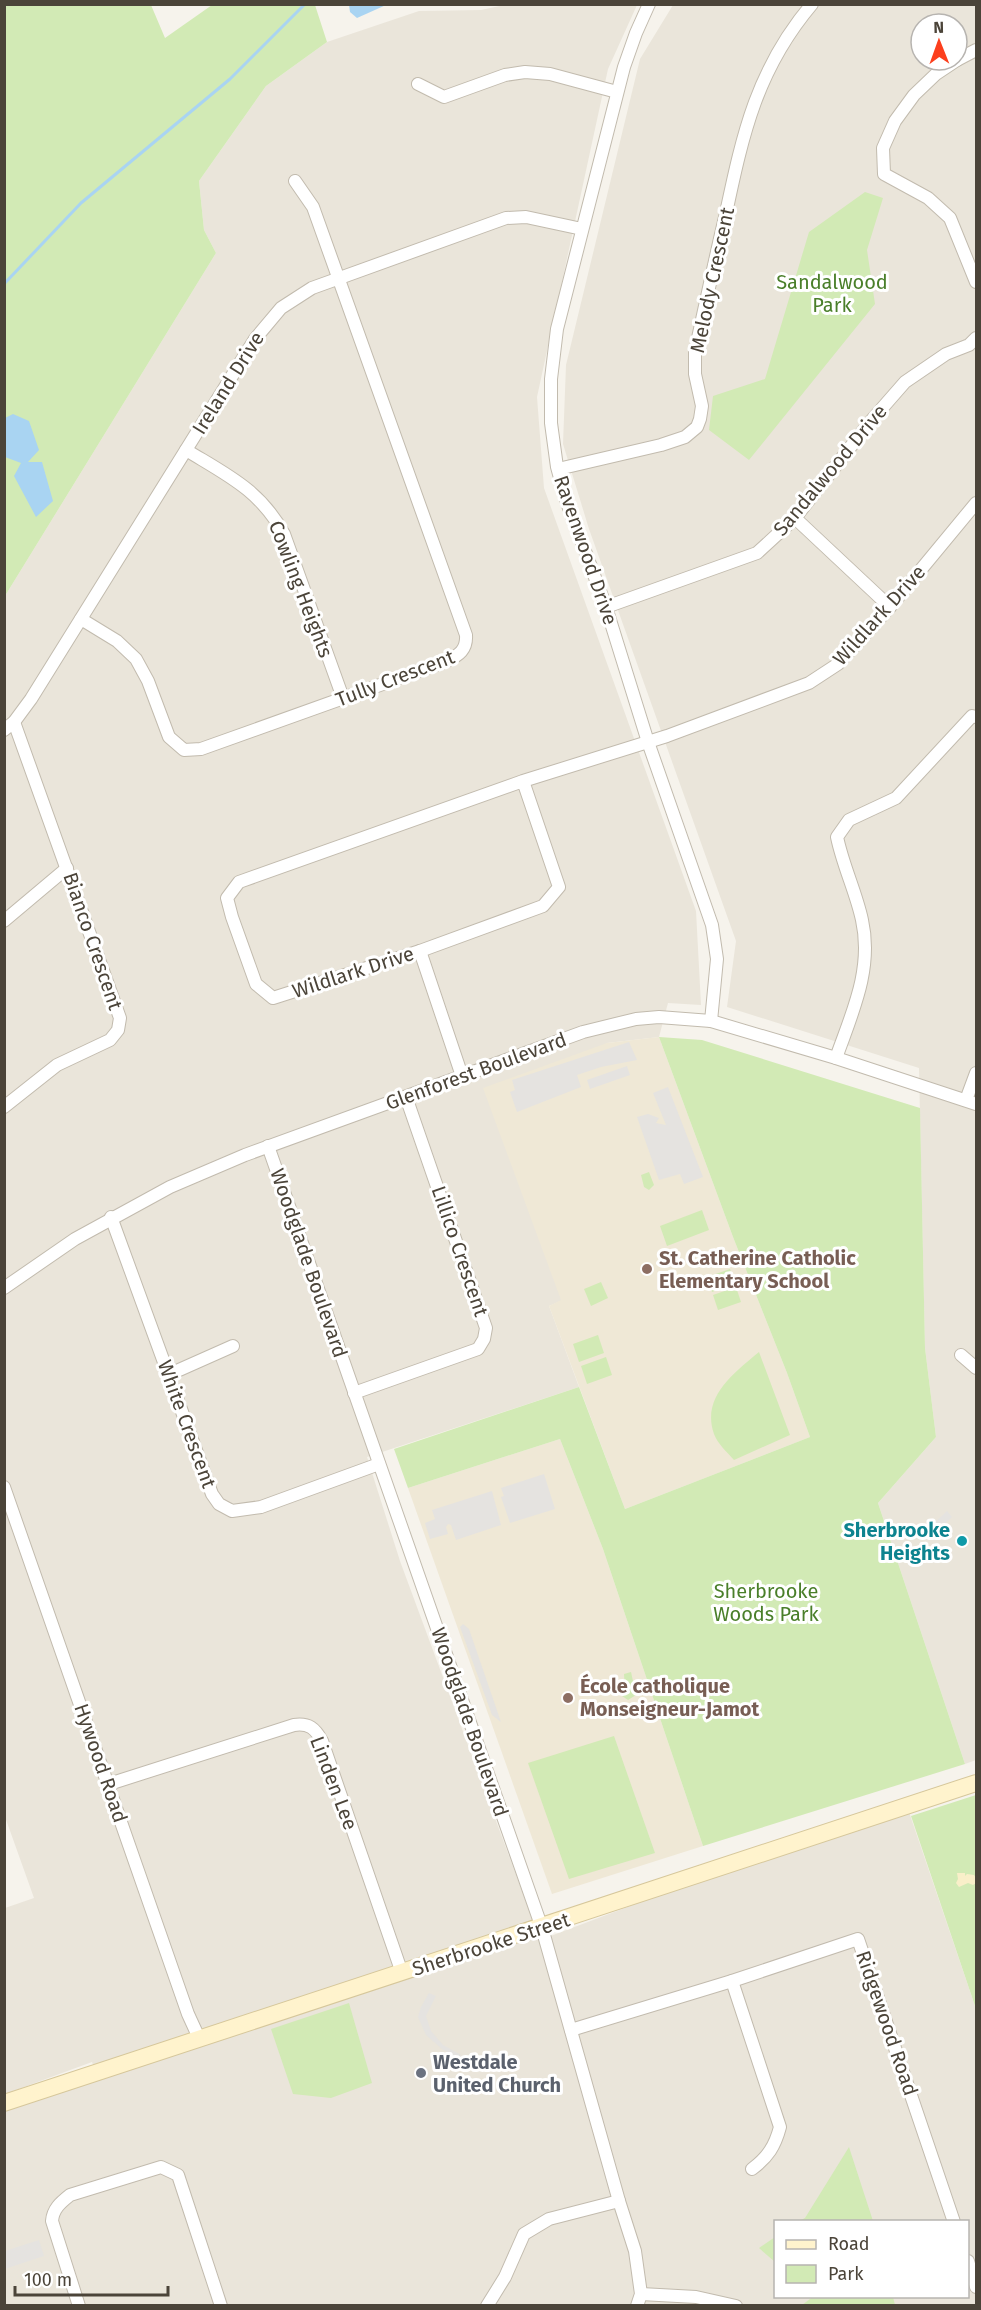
<svg xmlns="http://www.w3.org/2000/svg" width="981" height="2310" viewBox="0 0 981 2310" font-family="'Fira Sans',sans-serif">
	<style>
		.residential { fill: #eae5da; fill-rule: evenodd }
		.education { fill: #efe8d6 }
		.green { fill: #d2eab5 }
		.sand { fill: #f9efc9 }
		.parking { fill: #e5e3e0 }
		.water { fill: #a9d4f2 }
		.lines { fill: none; stroke-linecap: round; stroke-linejoin: round }
		.stream { stroke: #a9d4f2; stroke-width: 3 }
		.street-casing { stroke: #c2bbae; stroke-width: 14 }
		.secondary-casing { stroke: #d6c79b; stroke-width: 18 }
		.street { stroke: #fff; stroke-width: 12 }
		.secondary { stroke: #fff3cd; stroke-width: 16 }
		.education-dot { fill: #8d6e63; stroke: #fff; stroke-width: 2 }
		.culture-dot { fill: #0f9aa8; stroke: #fff; stroke-width: 2 }
		.worship-dot { fill: #6b7280; stroke: #fff; stroke-width: 2 }
		.labels { text-anchor: middle; stroke-width: 6; stroke-linejoin: round; paint-order: stroke }
		.street-label { font-size: 20px; fill: #4b4439; stroke: #fff }
		.park-label { font-size: 20px; fill: #4a7f2a; stroke: #fff }
		.education-label { font-size: 20px; font-weight: bold; fill: #785e54; stroke: #fff; text-anchor: start }
		.culture-label { font-size: 20px; font-weight: bold; fill: #0d838f; stroke: #fff; text-anchor: end }
		.worship-label { font-size: 20px; font-weight: bold; fill: #5b616d; stroke: #fff; text-anchor: start }
	</style>
	<rect width="100%" height="100%" fill="#f6f3ec"/>
	<g class="residential">
		<path d="M509,4L637,5L608,69L537,397L544,488L696,911L701,1005L668,1003L659,1037L607,1043L561,1301L549,1306L579,1387L367,1457L400,1561L540,1940L694,1882L909,1812L976,2009V2305H5V2109L97,2075L92,2062L5,2094V1908L34,1898L4,1814L5,596L216,253L204,230L199,181L266,86L327,42L419,11L481,10ZM776,2222H968V2296H776Z"/>
		<path d="M673,5H976V1760L965,1764L878,1503L936,1437L925,1348L919,1068L727,1007L736,941L589,529L563,444L566,365L640,59ZM921,24H957V60H921Z"/>
	</g>
	<g class="education">
		<path d="M659,1037L733,1237L787,1373L810,1437L625,1509L549,1306L561,1300L483,1088L607,1043Z"/>
		<path d="M560,1439L603,1549L703,1846L552,1894L408,1488Z"/>
	</g>
	<g class="green">
		<path d="M5,5H151L165,38L212,5H315L327,42L266,86L199,181L204,230L216,253L5,596Z"/>
		<path d="M865,192L883,198L867,250L875,304L749,460L709,430L713,396L765,379L809,232Z"/>
		<path d="M659,1037L702,1040L920,1108L925,1348L936,1437L878,1503L965,1764L703,1846L603,1549L560,1439L408,1488L394,1449L579,1387L625,1509L810,1437L787,1373L733,1237Z"/>
		<path d="M649,1172L654,1185L649,1190L644,1187L641,1175Z"/>
		<path d="M702,1210L709,1230L667,1246L660,1226Z"/>
		<path d="M730,1269L735,1283L712,1292L707,1277Z"/>
		<path d="M601,1282L608,1298L591,1306L584,1289Z"/>
		<path d="M736,1287L741,1302L718,1310L713,1295Z"/>
		<path d="M598,1335L604,1353L579,1362L573,1344Z"/>
		<path d="M759,1352L790,1435L734,1460C727,1452 717,1443 714,1434C701,1397 734,1373 759,1352Z"/>
		<path d="M606,1357L612,1375L587,1384L581,1366Z"/>
		<path d="M631,1672L636,1695L628,1700L622,1696L625,1690L624,1674Z"/>
		<path d="M614,1736L655,1853L569,1879L528,1763Z"/>
		<path d="M976,1795V2009L911,1816Z"/>
		<path d="M349,2003L372,2083L331,2098L293,2094L271,2029Z"/>
		<path d="M849,2147L873,2221H799L805,2218Z"/>
		<path d="M775,2237V2262L759,2248Z"/>
		<path d="M814,2296L893,2297L895,2305H802Z"/>
	</g>
	<path class="sand" d="M957,1873H965V1876L967,1874L974,1875L976,1878V1883L973,1885L968,1883L959,1887L956,1883L958,1879Z"/>
	<g class="parking">
		<path d="M629,1042L637,1060L601,1067L577,1075L581,1087L517,1112L510,1092L515,1090L512,1080Z"/>
		<path d="M627,1066L630,1075L590,1089L587,1080Z"/>
		<path d="M668,1087L703,1177L684,1184L680,1174L659,1180L637,1117L648,1114L659,1118L656,1123L666,1125L653,1093Z"/>
		<path d="M544,1474L555,1509L510,1523L501,1497L504,1496L501,1488Z"/>
		<path d="M492,1491L501,1525L456,1540L451,1525L448,1524L446,1527L448,1534L430,1539L425,1523L435,1519L432,1510Z"/>
		<path d="M947,1511L952,1517L932,1536L927,1530Z"/>
		<path d="M463,1624L469,1629L501,1722L492,1715L460,1627Z"/>
		<path d="M429,1993L436,1996L426,2016L431,2031L443,2045L461,2055L459,2059L442,2049L426,2035L418,2017L421,2007Z"/>
		<path d="M39,2240L44,2256L5,2269V2251Z"/>
	</g>
	<g class="water">
		<path d="M349,5V4L386,5L357,18L350,12Z"/>
		<path d="M13,414L29,421L39,450L28,462H42L53,501L36,517L14,476L21,463L5,457V418Z"/>
	</g>
	<g class="lines">
		<path class="stream" d="M4,284L81,203L230,79L305,4"/>
		<g class="street-casing">
			<g id="street">
				<path d="M649,4L636,33L624,67L557,329L551,379V423L557,467L566,500L606,607L648,742L712,925L717,959L711,1021"/>
				<path d="M957,60L936,74L914,95L895,121L883,148L884,174L928,198L950,218L976,282"/>
				<path d="M957,60L976,50"/>
				<path d="M418,84L444,97L505,75L525,72L550,74L617,92"/>
				<path d="M186,450C227,475 260,490 284,534L343,698"/>
				<path d="M558,469L661,445L685,437L697,427L700,419L702,406L695,374V352C705,306 715,259 726,213C743,133 757,69 812,4"/>
				<path d="M795,518L890,607"/>
				<path d="M606,607L757,553L795,518L870,422L905,382L946,354L969,345L976,338"/>
				<path d="M81,619L117,641L136,659L148,681L169,737L184,750L201,749L447,661C459,655 467,650 466,635L313,207L295,181"/>
				<path d="M4,730L14,722L31,699L255,339L281,308L312,288L506,218L526,217L582,229"/>
				<path d="M523,781L559,887L543,906L420,951L273,998L256,984L232,917L227,898L239,882L523,781L667,736L809,683L838,664L890,607L976,503"/>
				<path d="M4,921L67,868"/>
				<path d="M420,951L462,1076"/>
				<path d="M836,1058C852,1013 873,969 862,920C856,892 843,866 837,837L849,820L896,798L972,716L976,717"/>
				<path d="M966,1100L976,1073"/>
				<path d="M4,1107L57,1065L110,1040L118,1030L120,1018L14,722"/>
				<path d="M268,1146L542,1928L619,2201L635,2251L641,2294L637,2306"/>
				<path d="M111,1217L212,1494L219,1504L232,1511L261,1507L379,1464"/>
				<path d="M4,1288L75,1239L170,1187L245,1155L583,1032L636,1019L659,1017L711,1021L836,1058L976,1104"/>
				<path d="M961,1355L976,1368"/>
				<path d="M170,1374L233,1346"/>
				<path d="M354,1393L478,1349L484,1339L486,1328L406,1097"/>
				<path d="M4,1487L188,2014L199,2038"/>
				<path d="M109,1784L294,1725C309,1723 315,1728 322,1741L402,1973"/>
				<path d="M732,1981L780,2127C775,2146 768,2157 752,2169"/>
				<path d="M571,2030L732,1981L858,1939L954,2222"/>
				<path d="M968,2261L976,2287"/>
				<path d="M641,2294L696,2297L736,2306"/>
				<path d="M79,2306L52,2221C53,2209 60,2203 70,2195L161,2167L178,2175L221,2306"/>
				<path d="M487,2306L505,2277L524,2234L549,2219L619,2201"/>
			</g>
		</g>
		<g class="secondary-casing">
			<path id="secondary" d="M4,2103L976,1783"/>
		</g>
		<use href="#street" class="street"/>
		<use href="#secondary" class="secondary"/>
	</g>
	<g class="education-dot">
		<circle cx="647" cy="1269" r="6"/>
		<circle cx="568" cy="1698" r="6"/>
	</g>
	<circle class="culture-dot" cx="962" cy="1541" r="6"/>
	<circle class="worship-dot" cx="421" cy="2073" r="6"/>
	<g class="labels">
		<g class="street-label">
			<text transform="translate(712 280) rotate(-78)" y="7">Melody Crescent</text>
			<text transform="translate(228 383) rotate(-58)" y="7">Ireland Drive</text>
			<text transform="translate(830 470) rotate(-50)" y="7">Sandalwood Drive</text>
			<text transform="translate(586 550) rotate(71)" y="7">Ravenwood Drive</text>
			<text transform="translate(301 589) rotate(69)" y="7">Cowling Heights</text>
			<text transform="translate(879 615) rotate(-48)" y="7">Wildlark Drive</text>
			<text transform="translate(395 678) rotate(-21)" y="7">Tully Crescent</text>
			<text transform="translate(93 941) rotate(71)" y="7">Bianco Crescent</text>
			<text transform="translate(353 972) rotate(-18)" y="7">Wildlark Drive</text>
			<text transform="translate(476 1071) rotate(-20)" y="7">Glenforest Boulevard</text>
			<text transform="translate(460 1251) rotate(71)" y="7">Lillico Crescent</text>
			<text transform="translate(309 1263) rotate(71)" y="7">Woodglade Boulevard</text>
			<text transform="translate(187 1424) rotate(70)" y="7">White Crescent</text>
			<text transform="translate(470 1722) rotate(71)" y="7">Woodglade Boulevard</text>
			<text transform="translate(101 1763) rotate(71)" y="7">Hywood Road</text>
			<text transform="translate(334 1783) rotate(69)" y="7">Linden Lee</text>
			<text transform="translate(491 1944) rotate(-18)" y="7">Sherbrooke Street</text>
			<text transform="translate(887 2023) rotate(71)" y="7">Ridgewood Road</text>
		</g>
		<g class="park-label">
			<text x="832" y="289">Sandalwood<tspan x="832" dy="23">Park</tspan></text>
			<text x="766" y="1598">Sherbrooke<tspan x="766" dy="23">Woods Park</tspan></text>
		</g>
		<g class="education-label">
			<text x="659" y="1265">St. Catherine Catholic<tspan x="659" dy="23">Elementary School</tspan></text>
			<text x="580" y="1693">École catholique<tspan x="580" dy="23">Monseigneur-Jamot</tspan></text>
		</g>
		<g class="culture-label">
			<text x="950" y="1537">Sherbrooke<tspan x="950" dy="23">Heights</tspan></text>
		</g>
		<g class="worship-label">
			<text x="433" y="2069">Westdale<tspan x="433" dy="23">United Church</tspan></text>
		</g>
	</g>
	<rect width="981" height="2310" fill="none" stroke="#4b4439" stroke-width="12"/>
	<rect x="774" y="2220" width="195" height="78" fill="#ffffff" stroke="#b7b4b0" stroke-width="1.5"/>
	<rect x="786" y="2240" width="30" height="9" fill="#fff3cd" stroke="#b7b4b0" stroke-width="1.5"/>
	<text x="828" y="2250" font-size="18" fill="#4b4439">Road</text>
	<rect x="786" y="2265" width="30" height="18" fill="#d2eab5" stroke="#b7b4b0" stroke-width="1.5"/>
	<text x="828" y="2280" font-size="18" fill="#4b4439">Park</text>
	<g transform="translate(939 42) rotate(359)"><circle r="28" fill="#ffffff" stroke="#b7b4b0" stroke-width="1.5"/>
	<path d="M0-4.5L10 22L0 15L-10 22Z" fill="#fc3f1d"/>
	<text y="-9" font-size="16" font-weight="bold" text-anchor="middle" fill="#4b4439">N</text>
	</g>
	<path d="M15 2286v9h153v-9" fill="none" stroke="#4b4439" stroke-width="3"/>
	<text x="24" y="2286" font-size="18" fill="#4b4439" stroke="#ffffff" stroke-width="4.5" paint-order="stroke">100 m</text>
</svg>
